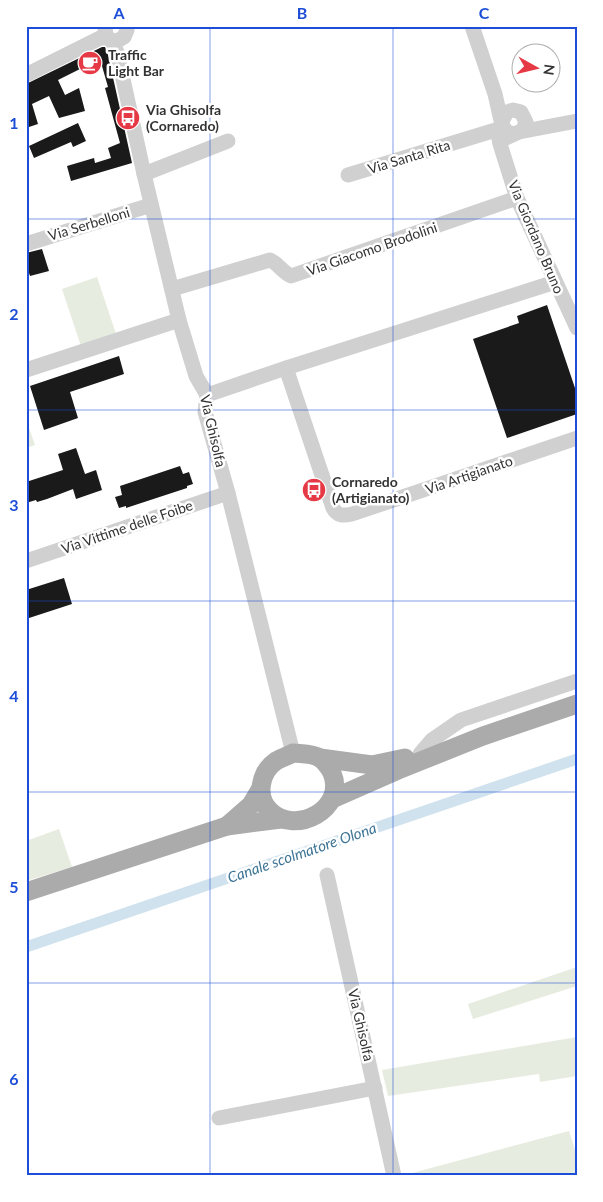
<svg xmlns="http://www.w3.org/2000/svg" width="603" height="1202" viewBox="0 0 603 1202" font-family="Lato,sans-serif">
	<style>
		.green { fill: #e6ecdf }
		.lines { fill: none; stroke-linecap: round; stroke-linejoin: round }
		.canal { stroke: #cfe2ee; stroke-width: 11 }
		.building { fill: #1a1a1a }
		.minor { stroke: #d0d0d0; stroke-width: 15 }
		.major { stroke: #ababab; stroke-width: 19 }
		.grid { fill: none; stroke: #1d4ed8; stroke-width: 1; stroke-opacity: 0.55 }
		.labels { text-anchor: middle; stroke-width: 5; stroke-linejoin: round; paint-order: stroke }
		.poi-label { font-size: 14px; font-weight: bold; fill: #333; stroke: #fff; text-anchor: start }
		.street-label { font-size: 14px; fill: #333; stroke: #fff }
		.water-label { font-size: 15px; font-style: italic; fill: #3f7597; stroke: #fff }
		.neatline { fill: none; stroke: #1d4ed8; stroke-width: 2 }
		.grid-label { font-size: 16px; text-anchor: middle; font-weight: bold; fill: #1d4ed8 }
	</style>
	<rect width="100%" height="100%" fill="#fff"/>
	<g class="green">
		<path d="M97,277L116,334L81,346L62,289Z"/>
		<path d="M26,419L35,445L26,448Z"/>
		<path d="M59,829L72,867L26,881V841Z"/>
		<path d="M577,967V986L473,1019L468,1004Z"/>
		<path d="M577,1037V1076L540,1082L539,1074L388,1096L382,1070Z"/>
		<path d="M569,1131L577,1156V1176H401Z"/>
	</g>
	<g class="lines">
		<path class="canal" d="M26,947L577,759"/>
	</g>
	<g class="building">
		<path d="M102,47H105L108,55L132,163L71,181L67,166L94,158L95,163L111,158L108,148L120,143L105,88L108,87L100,59L58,80L65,95L79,88L85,111L59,118L49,96L32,104L38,124L26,128V84Z"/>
		<path d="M78,123L86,141L73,147L71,142L34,158L29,146Z"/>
		<path d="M42,249L49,271L30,276L26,264V253Z"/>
		<path d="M547,305L577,394V414L507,438L473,339L519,323L517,316Z"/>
		<path d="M119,356L124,374L70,392L78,418L44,430L30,386Z"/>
		<path d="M76,448L85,474L96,470L102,490L76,499L73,489L47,499L37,502L36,500L26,503V482L63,470L58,454Z"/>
		<path d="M180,466L183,474L189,472L193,484L187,486V488L126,508V506L119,508L115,497L122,495L120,486Z"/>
		<path d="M64,578L72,604L26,619V590Z"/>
	</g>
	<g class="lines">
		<g class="minor">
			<path d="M106,26C103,35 109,41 117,41L124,37L127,30L126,26"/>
			<path d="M472,26L495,94L502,125L507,132L514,134"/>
			<path d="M112,41L117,52L144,174L179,320L196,376L207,395L205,412L228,493L293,753"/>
			<path d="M26,75L100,38H108"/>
			<path d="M502,121L507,112L513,110L521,112L526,122L523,130L519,132"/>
			<path d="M502,125L498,134L500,144L517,198L577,328"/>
			<path d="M506,138L519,132L577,121"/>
			<path d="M144,174L228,141"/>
			<path d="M348,175L499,129"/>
			<path d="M26,244L151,205"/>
			<path d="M172,289L270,260C279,264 282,272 291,276L517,198"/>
			<path d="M286,368L333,508C337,516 343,516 352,514L577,438"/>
			<path d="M26,370L179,320"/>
			<path d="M207,395L286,368L555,282"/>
			<path d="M26,561L228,493"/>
			<path d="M420,754L432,740L461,720L577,681"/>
			<path d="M327,875L394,1176"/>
			<path d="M219,1118L375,1088"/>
		</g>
		<g class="major">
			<path d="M293,753C302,754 312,753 320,758C324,761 330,768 332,773C347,809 295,836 270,811C255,797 260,772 276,761C281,758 288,756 293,753Z"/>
			<path d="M320,758L372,765L405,758"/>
			<path d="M332,799L398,770L483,736L577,704"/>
			<path d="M227,826L251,805L260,790"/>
			<path d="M26,892L227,826L281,819"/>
		</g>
	</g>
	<path class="grid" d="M210,26V1176M393,26V1176M26,219H577M26,410H577M26,601H577M26,792H577M26,983H577"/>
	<defs>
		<g id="cafe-disc" transform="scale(1.25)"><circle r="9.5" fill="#e63946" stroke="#fff"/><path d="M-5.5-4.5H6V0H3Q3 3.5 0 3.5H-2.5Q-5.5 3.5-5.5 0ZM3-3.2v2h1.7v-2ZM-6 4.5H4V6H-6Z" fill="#fff"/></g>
		<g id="bus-disc" transform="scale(1.25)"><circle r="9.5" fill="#e63946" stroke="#fff"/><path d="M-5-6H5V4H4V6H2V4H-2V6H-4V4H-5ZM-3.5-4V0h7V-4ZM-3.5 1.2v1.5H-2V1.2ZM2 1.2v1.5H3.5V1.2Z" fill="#fff"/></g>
	</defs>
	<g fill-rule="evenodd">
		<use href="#cafe-disc" x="90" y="63"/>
		<use href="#bus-disc" x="128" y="118"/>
		<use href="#bus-disc" x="314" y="490"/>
	</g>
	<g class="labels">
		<g class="poi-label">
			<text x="108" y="60">Traffic<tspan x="108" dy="16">Light Bar</tspan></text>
			<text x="146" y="115">Via Ghisolfa<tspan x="146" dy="16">(Cornaredo)</tspan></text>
			<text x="332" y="487">Cornaredo<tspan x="332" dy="16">(Artigianato)</tspan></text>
		</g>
		<g class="street-label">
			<text transform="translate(409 157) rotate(-17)" y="5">Via Santa Rita</text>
			<text transform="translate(89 224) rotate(-17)" y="5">Via Serbelloni</text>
			<text transform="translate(536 237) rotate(67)" y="5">Via Giordano Bruno</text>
			<text transform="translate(372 249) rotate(-19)" y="5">Via Giacomo Brodolini</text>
			<text transform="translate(213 431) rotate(77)" y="5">Via Ghisolfa</text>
			<text transform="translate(469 475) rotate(-19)" y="5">Via Artigianato</text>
			<text transform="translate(127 527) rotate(-19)" y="5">Via Vittime delle Foibe</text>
			<text transform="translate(361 1025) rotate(77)" y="5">Via Ghisolfa</text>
		</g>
		<g class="water-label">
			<text transform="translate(302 853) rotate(-19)" y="5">Canale scolmatore Olona</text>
		</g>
	</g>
	<rect width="603" height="1202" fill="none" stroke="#ffffff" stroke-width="55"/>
	<g transform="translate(536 68) rotate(98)"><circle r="24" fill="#ffffff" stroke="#adadad"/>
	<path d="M0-4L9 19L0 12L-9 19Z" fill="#e63946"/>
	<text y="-8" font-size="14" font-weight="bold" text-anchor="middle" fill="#333333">N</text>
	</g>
	<rect x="28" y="28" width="548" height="1146" class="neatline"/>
	<g class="grid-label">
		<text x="119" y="19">A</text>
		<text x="302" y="19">B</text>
		<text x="484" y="19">C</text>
		<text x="14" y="129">1</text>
		<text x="14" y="320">2</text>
		<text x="14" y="511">3</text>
		<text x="14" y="702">4</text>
		<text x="14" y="893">5</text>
		<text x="14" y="1085">6</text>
	</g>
</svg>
